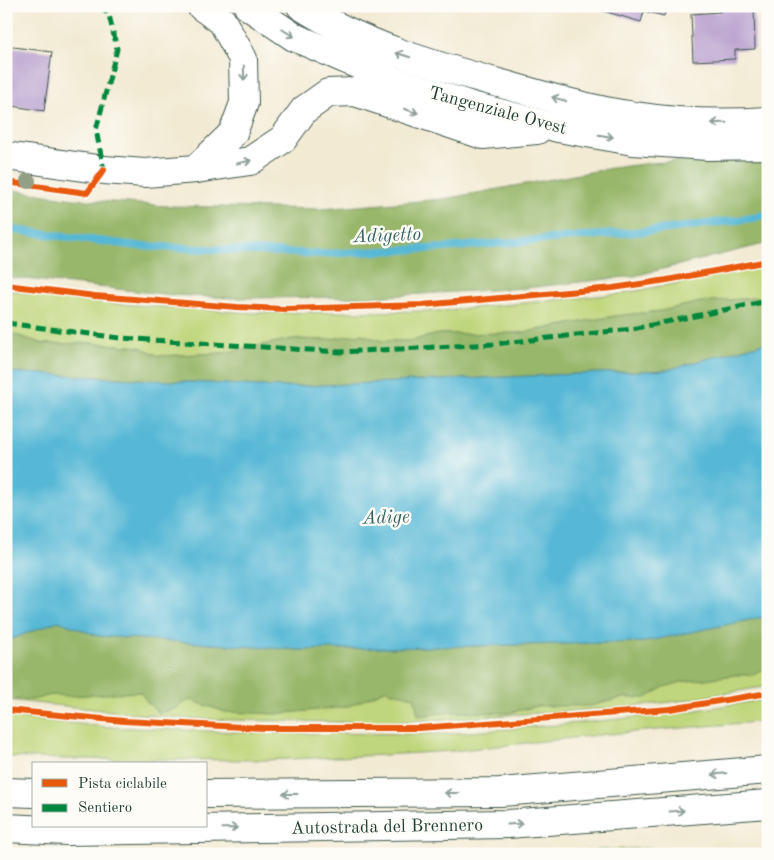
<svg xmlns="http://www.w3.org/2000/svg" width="774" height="860" viewBox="0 0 774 860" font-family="'Old Standard TT',serif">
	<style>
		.green { fill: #c0d67b; stroke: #708a58 }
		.forest { fill: #98b76b; stroke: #5c7a50 }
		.water { fill: #57b8d5; stroke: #3b7a84 }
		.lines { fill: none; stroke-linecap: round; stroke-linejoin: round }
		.stream { stroke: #57b8d5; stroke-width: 8 }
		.building { fill: #b59bcc }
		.minor-casing { stroke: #3f574c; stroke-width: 30 }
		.highway-casing { stroke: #3f574c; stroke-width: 30 }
		.minor { stroke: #fff; stroke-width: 28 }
		.highway { stroke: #fff; stroke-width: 28 }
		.quiet { stroke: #00873e; stroke-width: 5; stroke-dasharray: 10 5; stroke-linecap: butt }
		.cycleway-casing { stroke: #fdfcf7; stroke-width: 9 }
		.cycleway { stroke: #e8590c; stroke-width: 6 }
		.tree { fill: #94a085 }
		.oneway { stroke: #8f9e9a }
		.labels { text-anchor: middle; stroke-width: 5; stroke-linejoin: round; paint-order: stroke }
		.street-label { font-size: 18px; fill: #1f3d34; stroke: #fdfcf7 }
		.water-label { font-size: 19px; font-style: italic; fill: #306264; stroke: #fdfcf7 }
	</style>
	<rect width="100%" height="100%" fill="#fdfcf7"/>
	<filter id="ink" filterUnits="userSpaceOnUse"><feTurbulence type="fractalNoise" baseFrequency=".02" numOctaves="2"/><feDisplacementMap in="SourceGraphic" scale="10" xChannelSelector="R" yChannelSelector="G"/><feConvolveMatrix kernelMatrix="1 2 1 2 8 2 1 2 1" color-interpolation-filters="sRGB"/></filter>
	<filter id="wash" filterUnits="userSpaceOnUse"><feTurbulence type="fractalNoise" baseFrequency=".0096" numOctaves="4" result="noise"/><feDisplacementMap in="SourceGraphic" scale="20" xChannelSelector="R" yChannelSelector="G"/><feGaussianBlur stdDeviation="1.12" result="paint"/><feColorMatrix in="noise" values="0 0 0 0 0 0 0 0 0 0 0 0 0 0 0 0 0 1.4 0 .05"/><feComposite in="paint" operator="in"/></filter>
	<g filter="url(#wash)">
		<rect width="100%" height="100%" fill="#f2ead3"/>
		<g class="green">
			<path d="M768,266V297L701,302L661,311L615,316L520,333L439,334L410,341H382L361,334L326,340L292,339L224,353L159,356L140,347L93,343L44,344L6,332V290L104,303L252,313L440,311L619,294Z"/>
			<path d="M768,616V686L679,701L616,708L382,723L189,719L6,700V638L12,639L58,621L643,642Z"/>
			<path d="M768,699V721L608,734L452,751L384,755L265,760L64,759L6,757V716L107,727L260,733L446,734L580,723L684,712Z"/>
			<path d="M654,848L655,854H510Z"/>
		</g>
		<g class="forest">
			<path d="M768,155V243L634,276L526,288L368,297L232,298L172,295L6,277V189L73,199L167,206L322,209L444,199L612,168L651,163Z"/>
			<path d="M768,297V342L667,370L280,387L6,372V332L44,344L93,343L140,347L159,356L224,353L292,339L326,340L361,334L382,341H410L438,334L520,333L615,316L661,311L701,302Z"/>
			<path d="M768,616V668L753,675H735L682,682L664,687L646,698H622L590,706H538L509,713L454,712L418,716L414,697L385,690L347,707L277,714L225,712L190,700L175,709L159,713L149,704L140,692L68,696L51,695L32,700L6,699V638L12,639L58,621L98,636L300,650L643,642Z"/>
		</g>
		<path class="water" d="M768,342V616L644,642L300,650L98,636L58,621L12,639L6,638V372L280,387L667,370Z"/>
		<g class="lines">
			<path class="stream" d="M6,229L138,246L320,254L443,248L660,230L753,218L768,214"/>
		</g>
		<g id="blocks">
			<g class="building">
				<path d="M587,6H667L664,16L644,11L641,22Z"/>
				<path d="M720,6H754L755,49L735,50V59L693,61L691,14L720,12Z"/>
				<path d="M6,46L52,52L44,111L6,105Z"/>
			</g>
		</g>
	</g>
	<g filter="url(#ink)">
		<use href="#blocks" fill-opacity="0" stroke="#3f574c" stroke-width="1"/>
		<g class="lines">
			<g class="minor-casing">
				<path id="minor" d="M6,156L104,170L145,173L196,169"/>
			</g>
			<g class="highway-casing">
				<g id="highway">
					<path d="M248,6L294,37L393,80L472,106L558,128L633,141L708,146L768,145"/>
					<path d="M301,6C363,45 432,65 502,84C546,96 590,110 635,116C679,123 724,124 768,121"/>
					<path d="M196,169L250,161L283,139L304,110L328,93L355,92L483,135L537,130"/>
					<path d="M196,169L233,133L244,103L243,59L222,21L201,6"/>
					<path d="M6,792L34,793"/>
					<path d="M206,794L500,792L768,770"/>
					<path d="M6,828L67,831L508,824L768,804"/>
				</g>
			</g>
			<use href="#minor" class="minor"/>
			<use href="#highway" class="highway"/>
			<g class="quiet">
				<path d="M100,6L109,15L117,49L96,130L104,170"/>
				<path d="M6,323L120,338L341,352L494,344L632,329L768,301"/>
			</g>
			<g class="cycleway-casing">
				<g id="cycleway">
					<path d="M6,182L87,193L104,170"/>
					<path d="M6,285L95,296L237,307L285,309L422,305L613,288L667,280L768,261"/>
					<path d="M6,710L124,721L264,728H419L670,709L768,693"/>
				</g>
			</g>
			<use href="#cycleway" class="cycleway"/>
		</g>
		<circle class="tree" cx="28" cy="181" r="8"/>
		<defs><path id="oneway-shaft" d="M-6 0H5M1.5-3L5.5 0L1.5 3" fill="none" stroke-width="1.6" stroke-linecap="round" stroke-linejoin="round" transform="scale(1.25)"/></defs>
		<g class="oneway">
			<use href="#oneway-shaft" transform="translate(288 33) rotate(32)"/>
			<use href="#oneway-shaft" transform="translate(403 55) rotate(-162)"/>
			<use href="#oneway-shaft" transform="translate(244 73) rotate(89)"/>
			<use href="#oneway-shaft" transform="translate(559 99) rotate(-165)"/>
			<use href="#oneway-shaft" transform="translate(411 111) rotate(18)"/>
			<use href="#oneway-shaft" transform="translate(719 123) rotate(179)"/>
			<use href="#oneway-shaft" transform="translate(606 136) rotate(9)"/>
			<use href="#oneway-shaft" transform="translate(244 162) rotate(-12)"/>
			<use href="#oneway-shaft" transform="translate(719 774) rotate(175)"/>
			<use href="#oneway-shaft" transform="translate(452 793) rotate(180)"/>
			<use href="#oneway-shaft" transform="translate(290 794) rotate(180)"/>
			<use href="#oneway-shaft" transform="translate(677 811) rotate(-4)"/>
			<use href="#oneway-shaft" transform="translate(515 824) rotate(-4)"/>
			<use href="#oneway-shaft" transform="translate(230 828) rotate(-1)"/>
		</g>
	</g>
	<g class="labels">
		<g class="street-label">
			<text transform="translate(498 110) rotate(15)" y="6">Tangenziale Ovest</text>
			<text transform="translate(387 826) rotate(-1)" y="6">Autostrada del Brennero</text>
		</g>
		<g class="water-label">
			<text transform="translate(387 234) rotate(-2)" y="7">Adigetto</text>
			<text transform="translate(386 516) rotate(-2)" y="7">Adige</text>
		</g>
	</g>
	<rect width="774" height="860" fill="none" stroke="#fdfcf7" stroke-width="25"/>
	<rect x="32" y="762" width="175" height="65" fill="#fdfcf7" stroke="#a4b0a9"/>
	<rect x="42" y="779" width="25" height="8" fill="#e8590c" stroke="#a4b0a9"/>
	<text x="78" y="788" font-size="15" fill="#1f3d34">Pista ciclabile</text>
	<rect x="42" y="804" width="25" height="8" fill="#00873e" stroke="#a4b0a9"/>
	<text x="78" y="812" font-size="15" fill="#1f3d34">Sentiero</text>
</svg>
